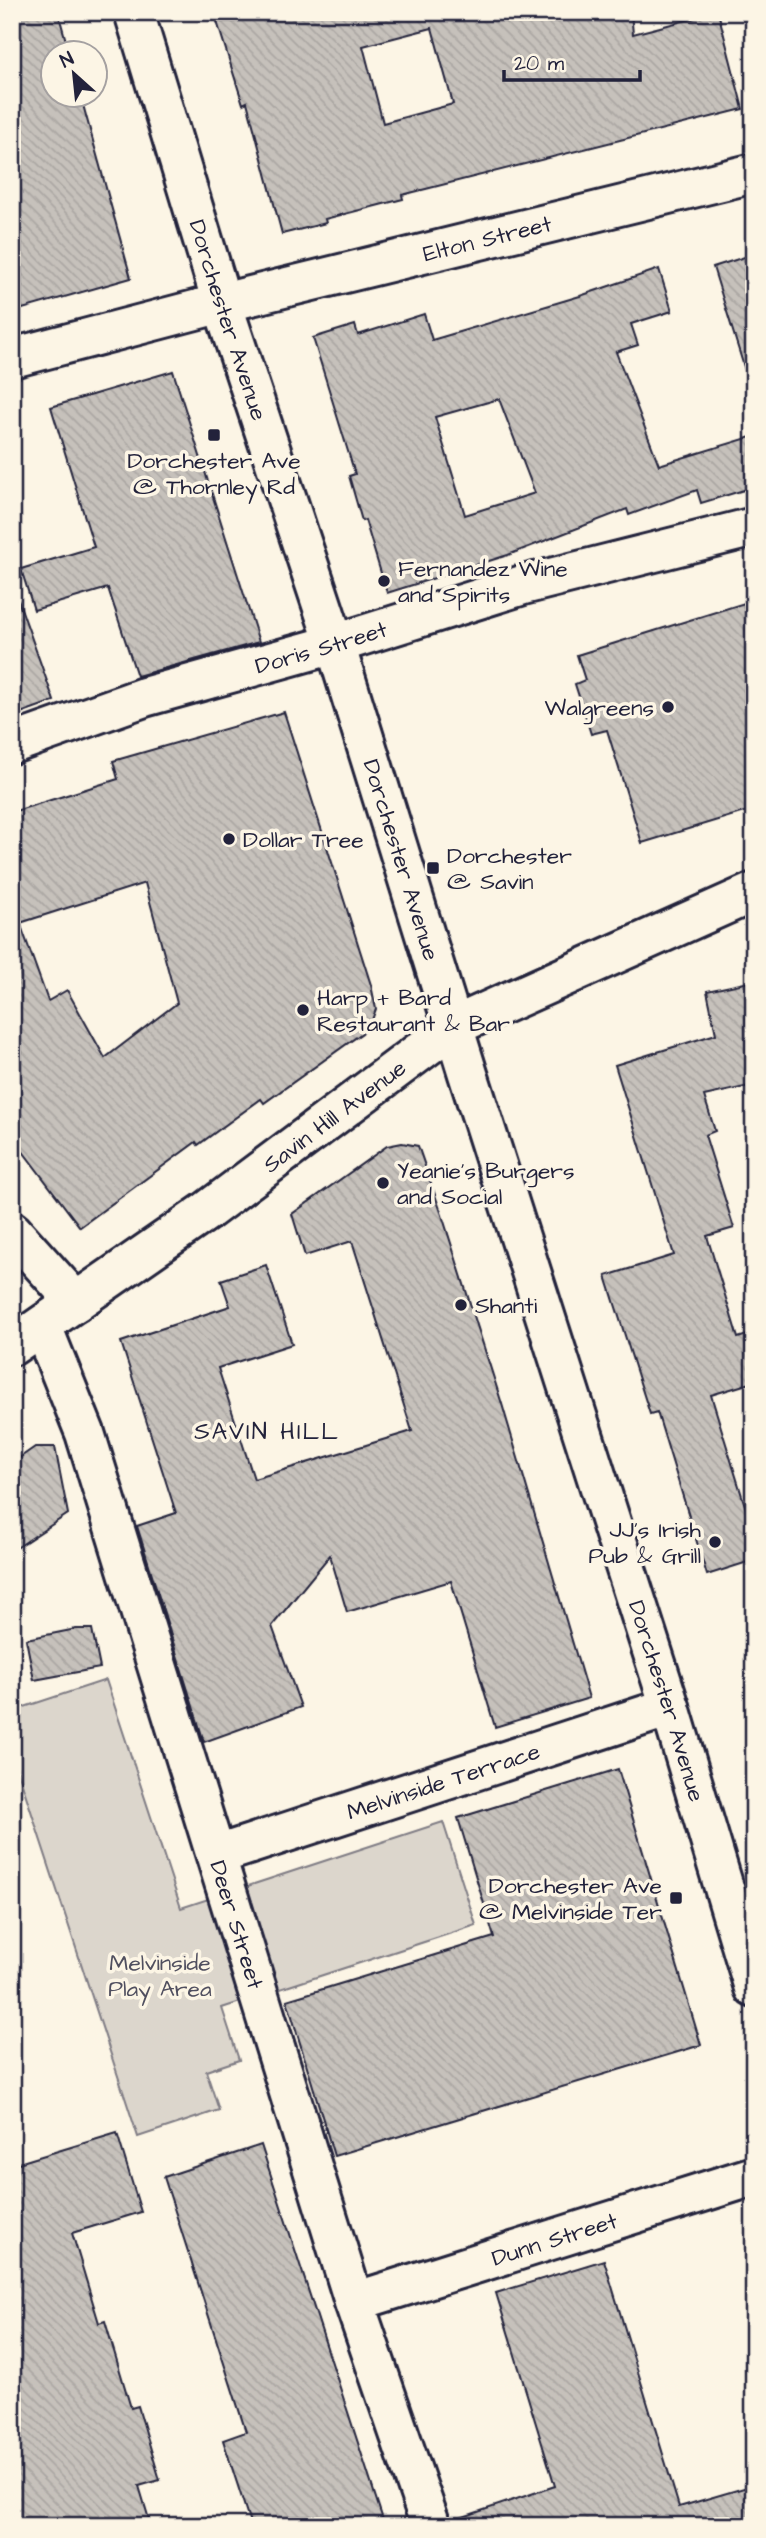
<svg xmlns="http://www.w3.org/2000/svg" width="766" height="2538" viewBox="0 0 766 2538" font-family="'Architects Daughter',sans-serif">
	<style>
		.park { fill: #dcd6cc; stroke: #7f7c84; stroke-width: 2 }
		.building { fill: url(#building-back-hatch); stroke: #22223b; stroke-width: 2; fill-rule: evenodd }
		.lines { fill: none; stroke-linecap: round; stroke-linejoin: round }
		.minor-casing { stroke: #22223b; stroke-width: 44 }
		.major-casing { stroke: #22223b; stroke-width: 44 }
		.minor { stroke: #fcf5e5; stroke-width: 38 }
		.major { stroke: #fcf5e5; stroke-width: 38 }
		.poi-dot { fill: #22223b; stroke: #fcf5e5; stroke-width: 2.5 }
		.labels { text-anchor: middle; stroke-width: 7; stroke-linejoin: round; paint-order: stroke }
		.street-label { font-size: 23px; fill: #22223b; stroke: #fcf5e5 }
		.poi-label { font-size: 23px; fill: #22223b; stroke: #fcf5e5; text-anchor: start }
		.park-label { font-size: 23px; fill: #504f5f; stroke: #fcf5e5 }
		.neighbourhood-label { font-size: 24px; letter-spacing: 2px; fill: #22223b; stroke: #fcf5e5 }
	</style>
	<defs>
		<pattern id="building-back-hatch" width="6" height="6" patternUnits="userSpaceOnUse" patternTransform="scale(1.75)"><rect width="6" height="6" fill="#c6c1bb"/><path d="M-1 5l2 2M0 0l6 6M5-1l2 2" fill="none" stroke="#aaa6a2"/></pattern>
	</defs>
	<rect width="100%" height="100%" fill="#fcf5e5"/>
	<filter id="ink" filterUnits="userSpaceOnUse"><feTurbulence type="fractalNoise" baseFrequency=".0143" numOctaves="2"/><feDisplacementMap in="SourceGraphic" scale="14" xChannelSelector="R" yChannelSelector="G"/><feConvolveMatrix kernelMatrix="1 2 1 2 8 2 1 2 1" color-interpolation-filters="sRGB"/></filter>
	<g filter="url(#ink)">
		<path class="park" d="M106,1680L181,1908L443,1822L476,1925L222,2008L239,2060L206,2071L219,2110L138,2137L12,1753V1711Z"/>
		<g class="building">
			<path d="M12,12H58L69,52H52V94H80L131,278L12,312Z"/>
			<path d="M214,12H631L633,34L718,12L743,109L402,195L403,199L325,219L326,223L282,234L247,102L243,104ZM432,28L453,104L383,123L363,46Z"/>
			<path d="M754,254V369L745,370L713,267Z"/>
			<path d="M659,269L672,311L631,324L638,345L616,352L659,465L754,436V487L701,503L697,490L629,515L627,509L508,555L387,593L365,520L362,521L349,476L355,474L313,338L355,325L358,335L424,314L432,340L580,296ZM499,399L535,493L465,515L435,417Z"/>
			<path d="M173,371L259,642L137,676L108,588L34,610L21,569L94,547L51,407Z"/>
			<path d="M17,597L54,701L12,716V598Z"/>
			<path d="M754,600V809L642,843L607,730L591,734L575,684L585,680L577,655Z"/>
			<path d="M284,712L371,985L376,1009L369,1028L264,1103L261,1099L198,1145L196,1142L80,1227L12,1137V812L118,779L113,761ZM145,883L177,1003L105,1058L67,990L48,1001L20,923Z"/>
			<path d="M754,981V1085L704,1096L715,1131L705,1135L734,1228L707,1236L738,1338L747,1335L754,1357V1382L711,1395L754,1535V1560L707,1575L657,1412L650,1414L606,1276L674,1255L615,1065L716,1034L707,991Z"/>
			<path d="M402,1143L418,1146L442,1215L502,1404L589,1698L495,1727L451,1581L347,1612L330,1555L272,1626L301,1707L204,1742L137,1526L176,1513L121,1342L230,1306L221,1280L266,1265L292,1344L218,1368L254,1479L412,1431L352,1241L305,1256L292,1214L387,1146Z"/>
			<path d="M35,1447H55L68,1514L12,1551V1463Z"/>
			<path d="M76,1629H92L100,1668L34,1680L26,1639Z"/>
			<path d="M618,1769L701,2045L334,2156L287,2000L494,1937L458,1818Z"/>
			<path d="M117,2133L141,2212L72,2233L99,2323L105,2321L131,2408L138,2406L160,2480L139,2486L151,2526H18L12,2506V2165Z"/>
			<path d="M261,2145L385,2526H251L223,2440L246,2432L164,2177Z"/>
			<path d="M604,2260L679,2507L754,2485V2526H458L457,2519L555,2486L496,2293Z"/>
		</g>
		<g class="lines">
			<g class="minor-casing">
				<g id="minor">
					<path id="s1" d="M12,358L222,303L754,173"/>
					<path id="s2" d="M12,744L144,697L335,644L523,585L754,527"/>
					<path d="M12,1231L76,1302"/>
					<path id="s3" d="M42,1326L85,1433L354,2302L431,2526"/>
					<path id="s4" d="M12,1346L207,1211L454,1026L754,892"/>
					<path id="s5" d="M217,1855L670,1707"/>
					<path id="s6" d="M354,2302L754,2176"/>
				</g>
			</g>
			<g class="major-casing">
				<g id="major">
					<path id="s7" d="M134,12L222,303L335,644L468,1074L670,1707L754,1988"/>
				</g>
			</g>
			<use href="#minor" class="minor"/>
			<use href="#major" class="major"/>
		</g>
	</g>
	<g class="poi-dot">
		<rect x="207" y="428" width="14" height="14" rx="3.5"/>
		<circle cx="384" cy="581" r="7"/>
		<circle cx="668" cy="707" r="7"/>
		<circle cx="229" cy="839" r="7"/>
		<rect x="426" y="861" width="14" height="14" rx="3.5"/>
		<circle cx="303" cy="1010" r="7"/>
		<circle cx="383" cy="1183" r="7"/>
		<circle cx="461" cy="1305" r="7"/>
		<circle cx="715" cy="1542" r="7"/>
		<rect x="669" y="1891" width="14" height="14" rx="3.5"/>
	</g>
	<g class="labels">
		<g class="street-label">
			<text dy="8" stroke="none"><textPath href="#s1" startOffset="490">Elton Street</textPath></text>
			<text dy="8" stroke="none"><textPath href="#s7" startOffset="322">Dorchester Avenue</textPath></text>
			<text dy="8" stroke="none"><textPath href="#s2" startOffset="324">Doris Street</textPath></text>
			<text dy="8" stroke="none"><textPath href="#s7" startOffset="889">Dorchester Avenue</textPath></text>
			<text dy="8" stroke="none"><textPath href="#s4" startOffset="396">Savin Hill Avenue</textPath></text>
			<text dy="8" stroke="none"><textPath href="#s7" startOffset="1771">Dorchester Avenue</textPath></text>
			<text dy="8" stroke="none"><textPath href="#s5" startOffset="238">Melvinside Terrace</textPath></text>
			<text dy="8" stroke="none"><textPath href="#s3" startOffset="630">Deer Street</textPath></text>
			<text dy="8" stroke="none"><textPath href="#s6" startOffset="210">Dunn Street</textPath></text>
		</g>
		<g class="poi-label">
			<text x="214" y="468" text-anchor="middle">Dorchester Ave<tspan x="214" dy="26">@ Thornley Rd</tspan></text>
			<text x="398" y="576">Fernandez Wine<tspan x="398" dy="26">and Spirits</tspan></text>
			<text x="654" y="715" text-anchor="end">Walgreens</text>
			<text x="243" y="847">Dollar Tree</text>
			<text x="447" y="863">Dorchester<tspan x="447" dy="26">@ Savin</tspan></text>
			<text x="317" y="1005">Harp + Bard<tspan x="317" dy="26">Restaurant &amp; Bar</tspan></text>
			<text x="397" y="1178">Yeanie's Burgers<tspan x="397" dy="26">and Social</tspan></text>
			<text x="475" y="1313">Shanti</text>
			<text x="701" y="1537" text-anchor="end">JJ's Irish<tspan x="701" dy="26">Pub &amp; Grill</tspan></text>
			<text x="662" y="1893" text-anchor="end">Dorchester Ave<tspan x="662" dy="26">@ Melvinside Ter</tspan></text>
		</g>
		<g class="park-label">
			<text x="160" y="1970">Melvinside<tspan x="160" dy="26">Play Area</tspan></text>
		</g>
		<g class="neighbourhood-label">
			<text x="267" y="1439">SAVIN HILL</text>
		</g>
	</g>
	<rect width="766" height="2538" fill="none" stroke="#fcf5e5" stroke-width="42"/>
	<rect x="21" y="21" width="724" height="2496" fill="none" stroke="#22223b" stroke-width="2.5" filter="url(#ink)"/>
	<g transform="translate(74 74) rotate(333)"><circle r="33" fill="#fcf5e5" stroke="#a5a1a1" stroke-width="2"/>
	<path d="M0-5L12 26L0 18L-12 26Z" fill="#22223b"/>
	<text y="-10" font-size="19" font-weight="bold" text-anchor="middle" fill="#22223b">N</text>
	</g>
	<path d="M504 70v10h136v-10" fill="none" stroke="#22223b" stroke-width="3.5"/>
	<text x="514" y="70" font-size="21" fill="#22223b" stroke="#fcf5e5" stroke-width="5" paint-order="stroke">20 m</text>
</svg>
